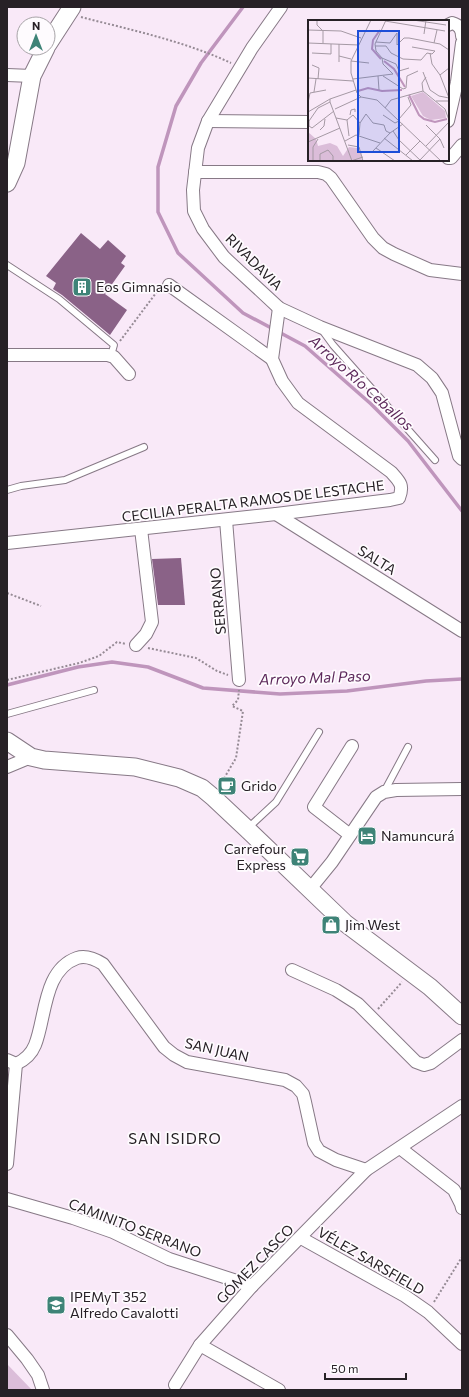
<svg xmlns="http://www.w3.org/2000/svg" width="469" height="1397" viewBox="0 0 469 1397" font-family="Commissioner,sans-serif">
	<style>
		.green { fill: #dbbdd9 }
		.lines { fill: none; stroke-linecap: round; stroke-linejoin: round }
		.stream { stroke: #bf95bc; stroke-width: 3.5 }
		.building { fill: #8a6287 }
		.lane-casing { stroke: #877986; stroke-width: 8 }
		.street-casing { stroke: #877986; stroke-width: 14 }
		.secondary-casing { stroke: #877986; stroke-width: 19 }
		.path { stroke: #968b95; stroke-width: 2; stroke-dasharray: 2 2; stroke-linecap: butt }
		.lane { stroke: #fff; stroke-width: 6 }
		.street { stroke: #fff; stroke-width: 12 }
		.secondary { stroke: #fff; stroke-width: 17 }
		.labels { text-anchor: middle; stroke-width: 3.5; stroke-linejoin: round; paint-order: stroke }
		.street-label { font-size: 14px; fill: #272126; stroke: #fefbfe }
		.poi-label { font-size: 14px; fill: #272126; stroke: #fefbfe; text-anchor: start }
		.water-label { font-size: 15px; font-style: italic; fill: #5c285a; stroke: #fefbfe }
		.neighbourhood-label { font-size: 15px; letter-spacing: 1px; fill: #272126; stroke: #fefbfe }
		.inset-river { fill: none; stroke: #bf95bc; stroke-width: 2 }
		.inset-road { fill: none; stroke: #a599a4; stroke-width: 1 }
		.view { fill: #1d4ed8; fill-opacity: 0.15; stroke: #1d4ed8; stroke-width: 2 }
		.inset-edge { fill: none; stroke: #272126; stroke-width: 2 }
	</style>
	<rect width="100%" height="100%" fill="#f9e9f8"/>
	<path class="green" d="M7,1364L32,1390H7Z"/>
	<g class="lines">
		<g class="stream">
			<path d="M243,7L201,63L176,106L158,167V212L178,253L243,313L305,346L371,404L408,441L462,511"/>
			<path d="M7,685L78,667L112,662L148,667L203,688L280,694L347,691L426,681L462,679"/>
		</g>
	</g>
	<g class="building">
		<path d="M81,233L100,249L108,240L126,256L121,263L125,266L105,294L127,310L110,335L62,295L53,289L56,283L46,276Z"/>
		<path d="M181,558L185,605H158L152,559Z"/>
	</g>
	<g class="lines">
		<g class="lane-casing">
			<g id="lane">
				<path d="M7,265L59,299L114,345L112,352L108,355"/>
				<path d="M322,330L333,345L435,460"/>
				<path d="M7,490L21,486L65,480L144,447"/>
				<path d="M7,714L94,690"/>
				<path d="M384,792L408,747"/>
				<path d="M248,828L276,802L319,732"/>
			</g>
		</g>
		<g class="street-casing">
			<g id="street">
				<path d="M281,7L252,48L208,121L198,148L193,190L194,211L203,229L224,257L279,308L320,327L417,365L432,378L442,393L459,456L462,459"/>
				<path d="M448,25L452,23C459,25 462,29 462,36"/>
				<path d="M7,75L32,76"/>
				<path d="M208,121L309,122"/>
				<path d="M448,121L457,82L462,43"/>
				<path d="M448,158H451L462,145"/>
				<path d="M195,172H318L326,174L331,178L373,238L383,248L394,254L430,270L462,274"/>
				<path d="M169,285L272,359"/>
				<path d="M7,355H108L114,357L129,374"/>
				<path d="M276,514L462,631"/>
				<path d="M226,520L239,680"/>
				<path d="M7,543L276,514L390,500L399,498C404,485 400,482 391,472L298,403L282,381L272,359L279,308"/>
				<path d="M136,645L146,634L152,622L141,529"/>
				<path d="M7,767L31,757"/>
				<path d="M350,835L314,807L352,746"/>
				<path d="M310,889L332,862L376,797L384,792L396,790L462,789"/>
				<path d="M292,970L336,990L358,1004L416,1062L424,1065L431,1063L462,1040"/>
				<path d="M7,1060L16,1064C25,1060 31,1055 35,1045C46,1018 43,970 77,958C86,955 95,959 103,964L164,1047L174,1055L187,1062L285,1080L296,1086L303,1094L305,1102L314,1143L319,1151L336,1160L366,1170"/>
				<path d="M400,1148L454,1190L461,1204L462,1208"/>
				<path d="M7,1164L16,1064"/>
				<path d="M7,1199L73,1218L113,1232L169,1259L252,1286"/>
				<path d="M301,1238L405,1296L428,1312L462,1344"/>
				<path d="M7,1335L27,1359L38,1375L43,1390"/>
				<path d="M200,1345L279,1390"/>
				<path d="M175,1385L200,1345L252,1286L366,1170L462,1106"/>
			</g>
		</g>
		<g class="secondary-casing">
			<g id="secondary">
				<path d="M48,44L72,7"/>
				<path d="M7,183L16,163L32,76L46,48"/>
				<path d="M7,741L31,757L44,760L135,767L179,778L202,788L214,798L247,829L345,923L430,987L462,1016"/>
			</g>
		</g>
		<g class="path">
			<path d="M81,17C131,30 184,41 231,63"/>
			<path d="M120,341L159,289"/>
			<path d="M7,593L41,606"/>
			<path d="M148,648L196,658L217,671L228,675"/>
			<path d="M7,680L79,663L99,656L117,642L126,644"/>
			<path d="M220,785L236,758L243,711L232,706L238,700L239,690"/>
			<path d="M378,1009L402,982"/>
			<path d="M434,1302L462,1257"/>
		</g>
		<use href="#lane" class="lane"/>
		<use href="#street" class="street"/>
		<use href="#secondary" class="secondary"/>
	</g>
	<defs>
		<g id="building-square" transform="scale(1)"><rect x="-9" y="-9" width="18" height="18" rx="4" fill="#3e8377" stroke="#fefbfe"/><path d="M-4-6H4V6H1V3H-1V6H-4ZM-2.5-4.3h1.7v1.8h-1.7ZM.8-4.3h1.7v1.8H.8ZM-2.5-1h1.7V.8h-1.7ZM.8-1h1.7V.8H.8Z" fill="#fff"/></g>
		<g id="cafe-square" transform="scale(1)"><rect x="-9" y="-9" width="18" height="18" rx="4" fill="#3e8377" stroke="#fefbfe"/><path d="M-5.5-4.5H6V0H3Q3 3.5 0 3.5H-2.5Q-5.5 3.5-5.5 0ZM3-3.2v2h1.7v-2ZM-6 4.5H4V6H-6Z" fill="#fff"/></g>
		<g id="hotel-square" transform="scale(1)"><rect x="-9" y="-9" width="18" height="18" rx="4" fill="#3e8377" stroke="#fefbfe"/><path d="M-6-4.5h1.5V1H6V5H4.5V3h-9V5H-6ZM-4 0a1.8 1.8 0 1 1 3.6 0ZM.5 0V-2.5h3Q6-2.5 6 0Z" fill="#fff"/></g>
		<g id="supermarket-square" transform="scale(1)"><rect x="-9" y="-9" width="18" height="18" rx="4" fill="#3e8377" stroke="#fefbfe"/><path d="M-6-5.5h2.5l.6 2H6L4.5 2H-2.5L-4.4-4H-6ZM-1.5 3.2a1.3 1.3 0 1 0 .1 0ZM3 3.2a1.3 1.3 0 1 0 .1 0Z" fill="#fff"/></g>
		<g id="shop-square" transform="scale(1)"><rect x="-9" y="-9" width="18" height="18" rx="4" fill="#3e8377" stroke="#fefbfe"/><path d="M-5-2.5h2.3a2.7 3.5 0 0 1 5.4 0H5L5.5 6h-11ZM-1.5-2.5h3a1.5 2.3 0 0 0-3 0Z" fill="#fff"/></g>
		<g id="school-square" transform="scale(1)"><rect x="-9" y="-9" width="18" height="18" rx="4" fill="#3e8377" stroke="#fefbfe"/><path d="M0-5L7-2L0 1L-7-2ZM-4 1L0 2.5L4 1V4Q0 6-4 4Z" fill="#fff"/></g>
	</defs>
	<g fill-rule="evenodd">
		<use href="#building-square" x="82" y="287"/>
		<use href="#cafe-square" x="227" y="786"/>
		<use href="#hotel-square" x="367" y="836"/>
		<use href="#supermarket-square" x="300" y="857"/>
		<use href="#shop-square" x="331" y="925"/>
		<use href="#school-square" x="56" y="1305"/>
	</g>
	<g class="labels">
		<g class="street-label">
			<text transform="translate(254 262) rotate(45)" y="5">RIVADAVIA</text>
			<text transform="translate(253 501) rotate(-7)" y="5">CECILIA PERALTA RAMOS DE LESTACHE</text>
			<text transform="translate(377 560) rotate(32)" y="5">SALTA</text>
			<text transform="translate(218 601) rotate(-95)" y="5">SERRANO</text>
			<text transform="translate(217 1050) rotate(13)" y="5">SAN JUAN</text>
			<text transform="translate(135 1228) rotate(21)" y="5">CAMINITO SERRANO</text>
			<text transform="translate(371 1261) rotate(30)" y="5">VÉLEZ SARSFIELD</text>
			<text transform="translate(255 1264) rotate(-46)" y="5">GÓMEZ CASCO</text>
		</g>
		<g class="poi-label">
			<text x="96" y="292">Eos Gimnasio</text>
			<text x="241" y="791">Grido</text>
			<text x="381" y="841">Namuncurá</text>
			<text x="286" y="854" text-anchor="end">Carrefour<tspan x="286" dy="16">Express</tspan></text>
			<text x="345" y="930">Jim West</text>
			<text x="70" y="1302">IPEMyT 352<tspan x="70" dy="16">Alfredo Cavalotti</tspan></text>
		</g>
		<g class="water-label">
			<text transform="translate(361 383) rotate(42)" y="5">Arroyo Río Ceballos</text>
			<text transform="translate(315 678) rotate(-2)" y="5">Arroyo Mal Paso</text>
		</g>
		<g class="neighbourhood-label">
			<text x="175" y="1144">SAN ISIDRO</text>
		</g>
	</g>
	<g transform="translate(308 20)">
		<rect width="141" height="141" fill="#f9e9f8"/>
		<path d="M115,72L137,91L138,98L123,100L115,96L103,76ZM0,112L8,119L10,126L22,123L29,126L35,136L41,127L49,128L53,132L54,141H0Z" fill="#dbbdd9"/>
		<path class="inset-river" d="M72,10L65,20L64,29L73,39M76,41L86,49L97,67M50,71L60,68L74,71L94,70M101,75L111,95L116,99L127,102L139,99"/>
		<path class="inset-road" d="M9,0V5L15,11V23M63,0L43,41V53L49,73L53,77L69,80L133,141M78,0L67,24L68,31L74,38L88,44L91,51L101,48M105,0L138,5M77,1L137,11M0,10L33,11L53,18M116,14L118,0M68,22L82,23L89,13V25L96,18H101L132,24L141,30M0,23L51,25M126,23L129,10M67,26H78L83,33L95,39L113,40L119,33L124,34L127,31L104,27M4,33L23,34V24M122,33L124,44L132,55M31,36L43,39M43,41L61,43M31,42V24M4,45L11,48L10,59M115,52L122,70L131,76L141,78M70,56L71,70M75,56L95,69L98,68M0,58L45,61M45,59L85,54L75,44L74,38M98,68L99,56L110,51M115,71L137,89L141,100M115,71L114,63L118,57M6,72L8,59M141,78L132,55L141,48M128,81H141M22,82L44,141M22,82V79L48,70M0,83L2,73L18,70M77,88L83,80L115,71M27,89L53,77M0,92L22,79M42,95L43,90L47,89V92M75,95L87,103L91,101M28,98L39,100L45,95L52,103L58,94L65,103L76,105L78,111L82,113M91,99L103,85L100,77M39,100L41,116M1,101V106L4,108L26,91M1,101L10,88L22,82M118,105L132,119L136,128M12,110L16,106L17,99M85,111L91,120L113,141M51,115L52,103M76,118L105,141M37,121L48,115L72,123M0,122L32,108M40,125L51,127L55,141M118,126L141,102M68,128L87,141M65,131L82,113L95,104M98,135L112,121M112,140L132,119M5,141V127L10,119M12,141V134L20,130L25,136V141M43,141L55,137"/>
		<path class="view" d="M50,11H91V132H50Z"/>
		<rect width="141" height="141" class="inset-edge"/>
	</g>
	<rect width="469" height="1397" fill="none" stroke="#272126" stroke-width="16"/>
	<g transform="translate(36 36)"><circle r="19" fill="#fefbfe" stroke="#a8a4a8"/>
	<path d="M0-3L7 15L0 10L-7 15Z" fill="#3e8377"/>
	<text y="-6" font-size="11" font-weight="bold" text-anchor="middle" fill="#272126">N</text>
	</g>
	<path d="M325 1373v6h81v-6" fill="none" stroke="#272126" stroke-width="2"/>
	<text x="331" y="1373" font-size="12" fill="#272126" stroke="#fefbfe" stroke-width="3" paint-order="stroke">50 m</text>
</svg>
